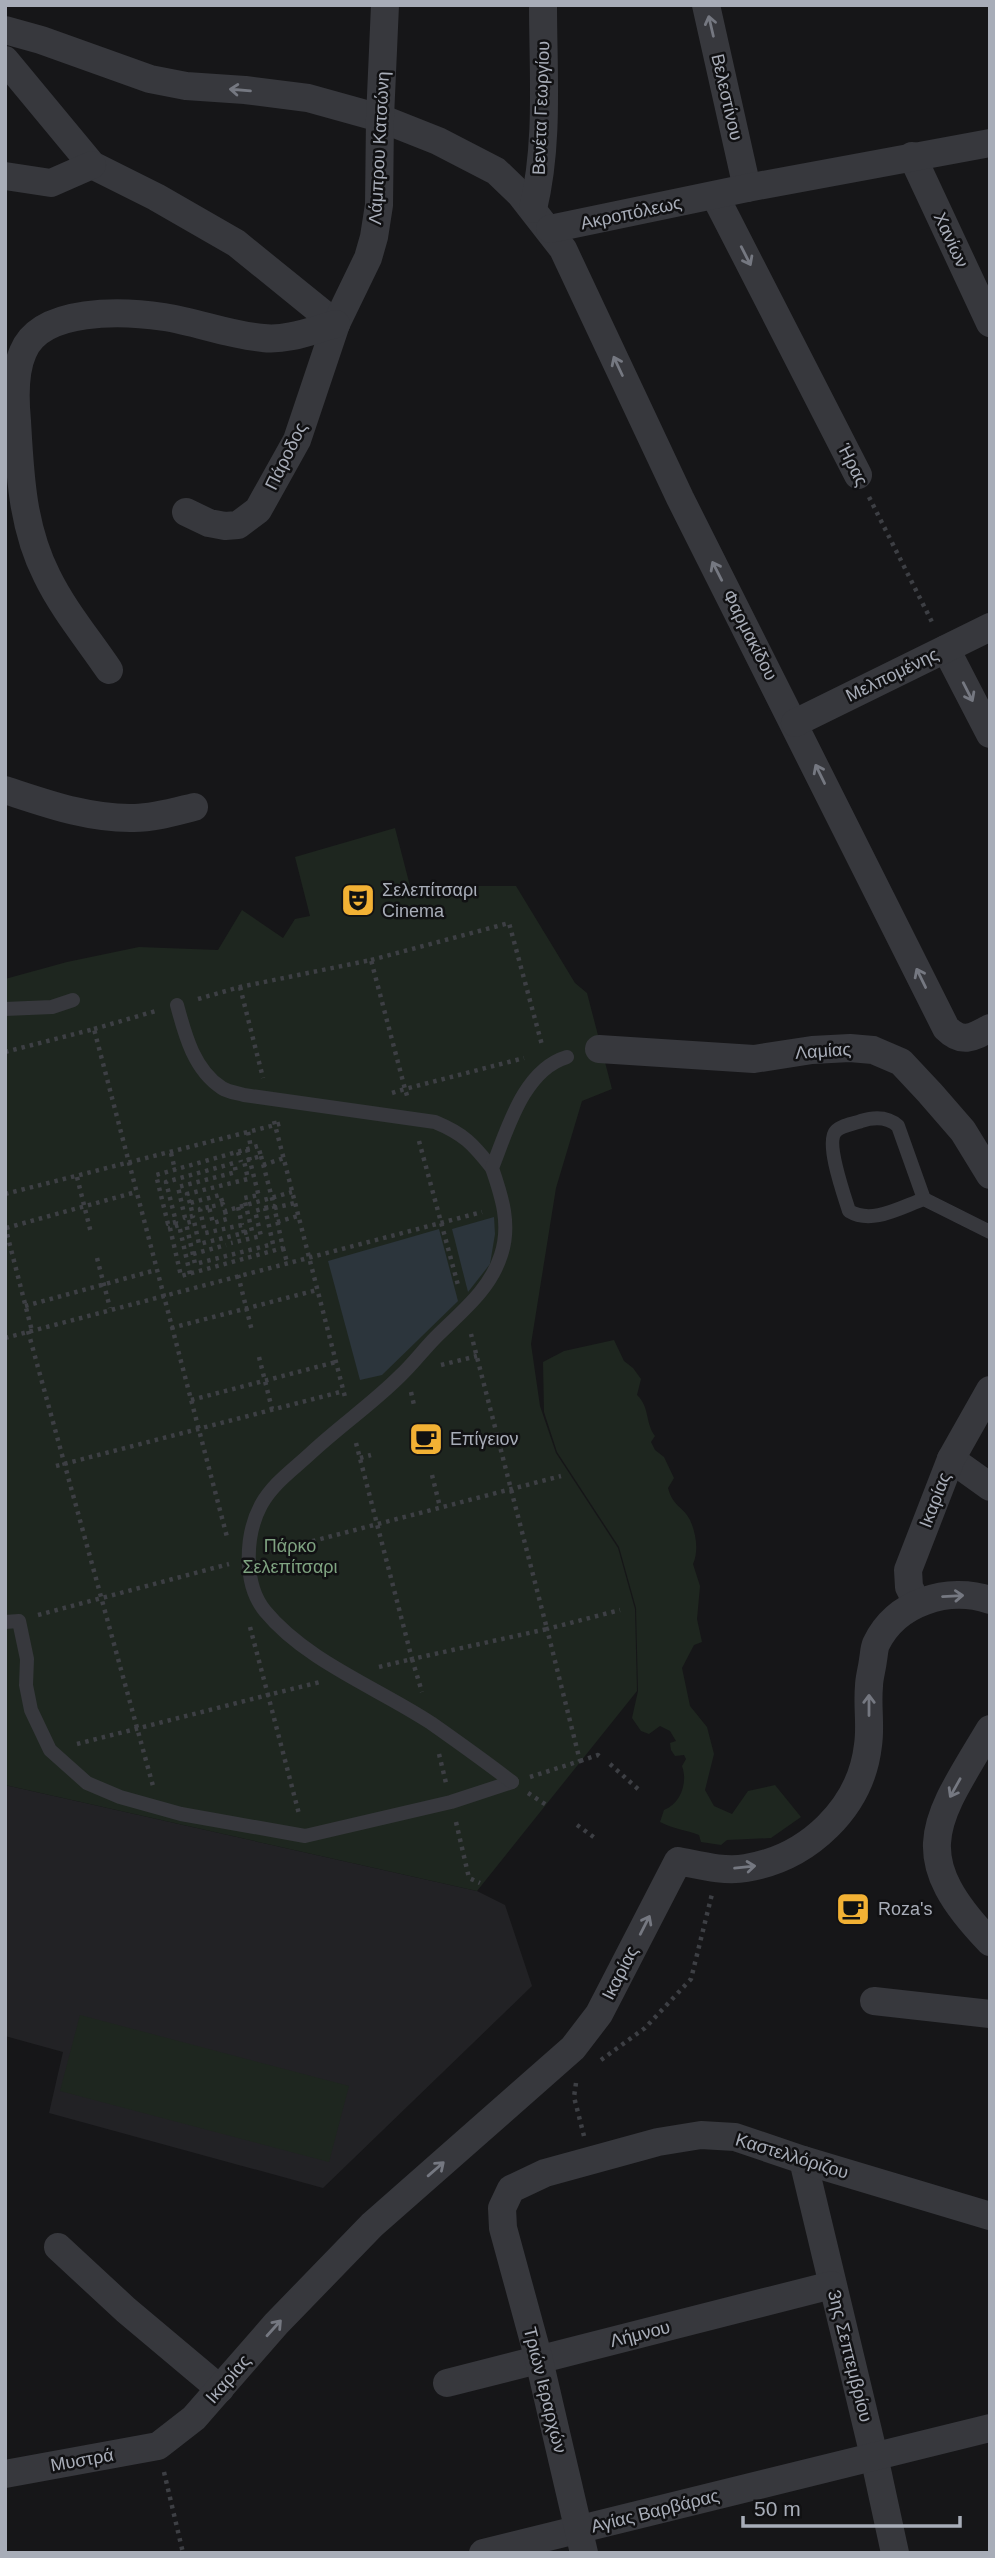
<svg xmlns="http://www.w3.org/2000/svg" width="995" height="2558" viewBox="0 0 995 2558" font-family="Arial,sans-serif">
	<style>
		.built { fill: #222225 }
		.green { fill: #1e261f }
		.water { fill: #2c353c }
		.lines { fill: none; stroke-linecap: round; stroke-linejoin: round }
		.path { stroke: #3d3f44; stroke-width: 4.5; stroke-dasharray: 3.5 5; stroke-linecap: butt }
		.service { stroke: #37383d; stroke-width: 14 }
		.minor { stroke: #37383d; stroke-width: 28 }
		.oneway { stroke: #757881 }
		.labels { text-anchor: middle; stroke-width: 5; stroke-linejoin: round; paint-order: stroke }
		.street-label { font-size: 18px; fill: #a8adb8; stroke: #111113 }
		.poi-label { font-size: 18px; fill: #a8adb8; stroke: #111113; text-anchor: start }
		.park-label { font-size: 18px; fill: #7fa381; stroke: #111113 }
	</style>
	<rect width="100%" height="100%" fill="#161618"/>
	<path class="built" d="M5,1785L477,1891L505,1905L532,1986L323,2188L49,2113L63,2052L5,2036Z"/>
	<g class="green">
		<path d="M395,828L410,886H516L575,983L587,993L612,1089L582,1101L556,1188L531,1344L540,1406L556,1453L618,1548L635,1609L637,1691L477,1891L5,1785V979L67,962L139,947L218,950L242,910L283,938L295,919L310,916L295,857Z"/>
		<path d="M614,1340L624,1361L633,1368L641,1379L637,1395C650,1407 645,1423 655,1436L651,1442L655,1450L664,1457L674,1478L668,1488C673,1507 683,1506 690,1520C696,1533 699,1551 693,1564L700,1586L697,1619L702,1642L694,1645L682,1668L690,1706L707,1727L714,1754L705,1790L714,1806L732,1814L748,1791L775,1785L801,1817L771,1838L727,1840L721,1845L701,1842L699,1835C686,1830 673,1829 660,1822L664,1810C681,1804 688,1782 682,1766L686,1759L684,1755L675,1756L671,1750L670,1743L676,1741L670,1731L660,1726L649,1734L641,1731L632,1718L638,1691L636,1608L619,1547L557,1452L544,1412L543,1362L564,1351Z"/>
		<path d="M80,2015L349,2086L329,2162L60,2091Z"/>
	</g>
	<g class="water">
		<path d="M494,1217L495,1234L490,1264L468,1292L452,1229Z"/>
		<path d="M439,1229L458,1301L382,1375L360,1380L328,1261Z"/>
	</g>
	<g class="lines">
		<g class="path">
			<path d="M869,497L933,624"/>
			<path d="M371,960L509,923L542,1045"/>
			<path d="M240,987L263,1078"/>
			<path d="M198,999L240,987L371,960L405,1089L524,1058"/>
			<path d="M94,1029L159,1010"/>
			<path d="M5,1052L94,1029L227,1537"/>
			<path d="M392,1093L405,1089L408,1099"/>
			<path d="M274,1121L345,1397"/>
			<path d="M248,1132L251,1148"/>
			<path d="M419,1141L458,1285"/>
			<path d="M247,1149L259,1197"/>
			<path d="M238,1152L241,1162"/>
			<path d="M171,1153L175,1170"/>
			<path d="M261,1156L274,1206"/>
			<path d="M263,1165L284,1158"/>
			<path d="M77,1177L91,1233"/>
			<path d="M5,1194L283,1123"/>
			<path d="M190,1203L187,1194L248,1179L244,1161L261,1156L258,1146L156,1175L168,1224L176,1222L166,1182L234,1163L236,1172L178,1187L185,1218L193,1216L190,1203L220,1195L223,1204"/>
			<path d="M209,1207L200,1209L205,1233L242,1225L244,1233L199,1244L194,1221L186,1223L195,1264L273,1244L265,1208L255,1211L261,1236L231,1243"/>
			<path d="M238,1207L242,1225"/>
			<path d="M274,1208L295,1203"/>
			<path d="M225,1211L227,1219L213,1223L209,1207L223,1204L225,1211L292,1192"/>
			<path d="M277,1222L298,1216"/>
			<path d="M5,1226L32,1331"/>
			<path d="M6,1228L136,1192"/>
			<path d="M244,1233L252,1231L244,1198L259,1195"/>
			<path d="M283,1248L287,1262"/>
			<path d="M193,1254L226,1245"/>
			<path d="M97,1258L110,1308"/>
			<path d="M190,1274L179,1225L170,1228L181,1276L283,1248L274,1206L265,1208"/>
			<path d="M238,1275L252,1331"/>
			<path d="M25,1306L156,1270"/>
			<path d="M171,1328L317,1290"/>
			<path d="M28,1331L153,1786"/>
			<path d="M5,1338L482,1212"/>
			<path d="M259,1357L272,1409"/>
			<path d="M441,1365L477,1356"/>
			<path d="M411,1392L414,1405"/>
			<path d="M191,1400L336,1362"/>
			<path d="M356,1443L412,1659L547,1629L471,1334"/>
			<path d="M360,1458L371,1455"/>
			<path d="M56,1466L344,1391"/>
			<path d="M432,1475L440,1507"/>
			<path d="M271,1552L561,1476"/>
			<path d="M38,1615L229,1564"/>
			<path d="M250,1627L268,1695L320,1682"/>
			<path d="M379,1667L412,1659L422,1692"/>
			<path d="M77,1744L268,1695L299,1814"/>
			<path d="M439,1754L446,1783"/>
			<path d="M580,1761L598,1755L603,1759"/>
			<path d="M610,1764L638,1789"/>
			<path d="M530,1777L580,1761L547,1629L620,1610"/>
			<path d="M528,1793L548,1806"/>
			<path d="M456,1822L469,1878L480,1883"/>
			<path d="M577,1825L595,1838"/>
			<path d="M601,2060L645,2028L691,1979L712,1894"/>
			<path d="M576,2083L574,2097L584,2136"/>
			<path d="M164,2472L183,2553"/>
		</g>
		<g class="service">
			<path d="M177,1005C185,1035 194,1070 222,1088C228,1092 237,1093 244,1095L435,1122C464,1134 473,1144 492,1168"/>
			<path d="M5,1009L52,1007L73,1000"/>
			<path d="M924,1199C901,1207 872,1225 849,1211C844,1195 825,1142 836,1131C841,1125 854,1124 861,1121C874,1117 887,1116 898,1126L924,1199L990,1232"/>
			<path d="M5,1622L19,1621L27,1659L26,1685L31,1710L50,1750L87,1783L120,1797L181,1814L305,1836L451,1802L512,1782"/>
			<path d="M512,1782C486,1762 458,1742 431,1723C378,1688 306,1661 265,1611C243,1584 245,1535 261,1505C273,1483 294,1469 312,1452C340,1426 373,1403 400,1376C413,1364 424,1349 436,1337C461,1312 490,1290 501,1255C511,1225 502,1197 492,1168C507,1131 523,1070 567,1057"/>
		</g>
		<g class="minor">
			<path d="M706,5L747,188"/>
			<path d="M5,30L41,40L150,79L186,86L245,90L308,98L380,118L438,141L496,171L520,194L563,249L680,498L946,1028C962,1044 972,1038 990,1028"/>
			<path d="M5,60L92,165L156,197L236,243L336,324"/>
			<path d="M912,156L990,323"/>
			<path d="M5,176L51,183L92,165"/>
			<path d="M715,196L858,475"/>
			<path d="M533,209C549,143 543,73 543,5"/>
			<path d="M550,229L747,188L990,143"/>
			<path d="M186,512L209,523L225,526L238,525L258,510L297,440L336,324L368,258L374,237L379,205L380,118L385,5"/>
			<path d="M946,649L990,734"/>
			<path d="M109,670C88,639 63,609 47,576C22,527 20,474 17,421C15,400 14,372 23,352C41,307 124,311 164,317C197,322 229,335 263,338C287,341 313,330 336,324"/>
			<path d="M795,723L990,627"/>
			<path d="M5,790C48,804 89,819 134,818C154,818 174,812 194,807"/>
			<path d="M599,1049L754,1059L812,1050L850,1048L873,1050L901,1062L930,1093L963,1131L990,1175"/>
			<path d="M951,1459L990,1487"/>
			<path d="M917,1603L909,1587L908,1570L951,1459L990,1390"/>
			<path d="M990,1729C935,1821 905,1854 990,1942"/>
			<path d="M874,2001L990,2014"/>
			<path d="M803,2160L874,2456L895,2553"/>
			<path d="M58,2247L126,2310L220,2389"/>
			<path d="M447,2383L832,2285"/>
			<path d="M5,2474L158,2446L194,2418L276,2324L372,2225L573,2048L599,2014L678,1861C699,1865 724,1872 746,1868C808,1858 861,1808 868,1745C871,1726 867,1706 869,1686C869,1678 872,1669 873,1660C874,1655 874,1649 876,1644C896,1602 948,1586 990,1600"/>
			<path d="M483,2553L990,2428"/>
			<path d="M584,2553L539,2360L503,2228L502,2208L511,2189L545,2173L658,2142L701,2135L735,2137L803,2160L990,2216"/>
		</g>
	</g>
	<defs><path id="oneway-shaft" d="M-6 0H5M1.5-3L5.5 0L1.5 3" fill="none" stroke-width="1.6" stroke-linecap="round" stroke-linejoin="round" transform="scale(1.75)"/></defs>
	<g class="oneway">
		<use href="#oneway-shaft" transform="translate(711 26) rotate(-103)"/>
		<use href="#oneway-shaft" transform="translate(240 90) rotate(-175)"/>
		<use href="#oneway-shaft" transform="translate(746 256) rotate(63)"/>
		<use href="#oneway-shaft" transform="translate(618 366) rotate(-115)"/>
		<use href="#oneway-shaft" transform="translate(717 571) rotate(-117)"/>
		<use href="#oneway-shaft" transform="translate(968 692) rotate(63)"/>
		<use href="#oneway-shaft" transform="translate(820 774) rotate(-116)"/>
		<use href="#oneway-shaft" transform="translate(921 978) rotate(-116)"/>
		<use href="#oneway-shaft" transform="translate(953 1596) rotate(-3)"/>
		<use href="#oneway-shaft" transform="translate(869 1705) rotate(-90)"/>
		<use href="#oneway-shaft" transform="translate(955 1788) rotate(119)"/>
		<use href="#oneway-shaft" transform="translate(745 1867) rotate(-6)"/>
		<use href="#oneway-shaft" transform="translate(645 1925) rotate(-63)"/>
		<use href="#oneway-shaft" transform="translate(436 2169) rotate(-41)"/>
		<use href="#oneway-shaft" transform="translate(274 2328) rotate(-48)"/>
	</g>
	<defs>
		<g id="theatre-square" transform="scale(1.75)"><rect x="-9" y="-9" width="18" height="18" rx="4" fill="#f2b134" stroke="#111113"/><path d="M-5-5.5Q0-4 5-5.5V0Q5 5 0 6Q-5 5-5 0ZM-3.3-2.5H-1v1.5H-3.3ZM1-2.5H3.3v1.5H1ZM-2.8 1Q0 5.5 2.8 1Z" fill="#111"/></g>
		<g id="cafe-square" transform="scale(1.75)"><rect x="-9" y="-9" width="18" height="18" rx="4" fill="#f2b134" stroke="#111113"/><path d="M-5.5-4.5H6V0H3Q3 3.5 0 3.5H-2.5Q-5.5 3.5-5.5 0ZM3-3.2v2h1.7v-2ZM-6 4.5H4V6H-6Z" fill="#111"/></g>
	</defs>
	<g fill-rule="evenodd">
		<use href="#theatre-square" x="358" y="900"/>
		<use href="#cafe-square" x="426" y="1439"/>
		<use href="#cafe-square" x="853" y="1909"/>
	</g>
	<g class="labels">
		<g class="street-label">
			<text transform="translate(727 97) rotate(77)" y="6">Βελεστίνου</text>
			<text transform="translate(541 108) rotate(-88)" y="6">Βενέτα Γεωργίου</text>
			<text transform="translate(379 148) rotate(-87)" y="6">Λάμπρου Κατσώνη</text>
			<text transform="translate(631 213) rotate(-12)" y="6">Ακροπόλεως</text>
			<text transform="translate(951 240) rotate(65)" y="6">Χανίων</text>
			<text transform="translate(286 456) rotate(-64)" y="6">Πάροδος</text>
			<text transform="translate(853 465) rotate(63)" y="6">Ήρας</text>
			<text transform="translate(750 635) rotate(63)" y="6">Φαρμακίδου</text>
			<text transform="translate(892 675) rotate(-26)" y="6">Μελπομένης</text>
			<text transform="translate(823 1051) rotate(-4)" y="6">Λαμίας</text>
			<text transform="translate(935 1500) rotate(-69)" y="6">Ικαρίας</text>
			<text transform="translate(620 1973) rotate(-63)" y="6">Ικαρίας</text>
			<text transform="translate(792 2156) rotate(17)" y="6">Καστελλόριζου</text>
			<text transform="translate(640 2334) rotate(-14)" y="6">Λήμνου</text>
			<text transform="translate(850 2356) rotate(76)" y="6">3ης Σεπτεμβρίου</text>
			<text transform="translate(228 2379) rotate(-49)" y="6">Ικαρίας</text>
			<text transform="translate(545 2390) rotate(76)" y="6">Τριών Ιεραρχών</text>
			<text transform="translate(82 2460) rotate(-10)" y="6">Μυστρά</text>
			<text transform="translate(655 2511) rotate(-14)" y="6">Αγίας Βαρβάρας</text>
		</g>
		<g class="poi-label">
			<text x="382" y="896">Σελεπίτσαρι<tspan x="382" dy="21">Cinema</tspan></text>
			<text x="450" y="1445">Επίγειον</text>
			<text x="878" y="1915">Roza's</text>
		</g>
		<g class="park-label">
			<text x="290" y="1552">Πάρκο<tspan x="290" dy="21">Σελεπίτσαρι</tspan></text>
		</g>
	</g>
	<rect width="995" height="2558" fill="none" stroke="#a8adb8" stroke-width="14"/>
	<path d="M743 2516v10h217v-10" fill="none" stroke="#a8adb8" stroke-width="3.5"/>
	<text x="754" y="2516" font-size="21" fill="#a8adb8" stroke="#111113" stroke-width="5" paint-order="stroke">50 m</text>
</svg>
